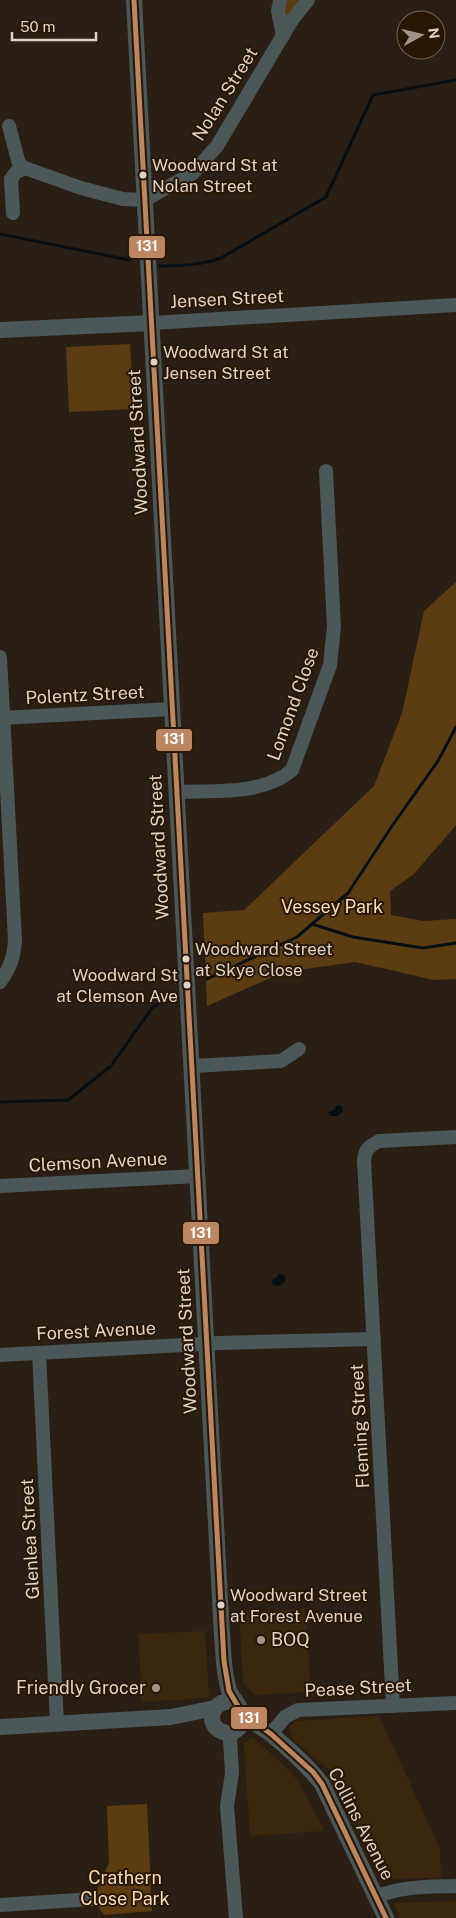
<svg xmlns="http://www.w3.org/2000/svg" width="456" height="1918" viewBox="0 0 456 1918" font-family="'Public Sans',sans-serif">
	<style>
		.built { fill: #3b270d }
		.green { fill: #5c3c11 }
		.water { fill: #060f14 }
		.lines { fill: none; stroke-linecap: round; stroke-linejoin: round }
		.stream { stroke: #060f14; stroke-width: 3 }
		.minor { stroke: #4c5759; stroke-width: 14 }
		.tertiary { stroke: #4c5759; stroke-width: 16 }
		.bus-1-casing { stroke: #281703; stroke-width: 9 }
		.bus-1 { stroke: #bb8660; stroke-width: 5 }
		.bus-dot { fill: #dfd3c7; stroke: #281703; stroke-width: 2 }
		.poi-dot { fill: #9f9488; stroke: #281703; stroke-width: 2 }
		.labels { text-anchor: middle; stroke-width: 4; stroke-linejoin: round; paint-order: stroke }
		.bus-label { font-size: 17px; fill: #dfd3c7; stroke: #281703; text-anchor: start }
		.street-label { font-size: 18px; fill: #dfd3c7; stroke: #281703 }
		.park-label { font-size: 18px; fill: #fadab7; stroke: #281703 }
		.poi-label { font-size: 18px; fill: #dfd3c7; stroke: #281703; text-anchor: start }
		.line-badge { stroke: #281703; stroke-width: 2 }
		.badge-label { font-size: 14px; text-anchor: middle; font-weight: bold; fill: #fff }
	</style>
	<rect width="100%" height="100%" fill="#291f14"/>
	<g class="built">
		<path d="M305,1609L311,1692L255,1695L243,1683L239,1612Z"/>
		<path d="M205,1631L209,1696L206,1698L142,1702L138,1634Z"/>
		<path d="M379,1716L440,1848L441,1878L385,1879L330,1771L293,1739L289,1728L295,1721Z"/>
		<path d="M253,1737L291,1772L299,1783L325,1831L250,1836L244,1743Z"/>
		<path d="M456,1901V1918H400L393,1903Z"/>
	</g>
	<g class="green">
		<path d="M282,0H305L288,19L283,13Z"/>
		<path d="M130,344L134,409L69,412L66,347Z"/>
		<path d="M456,582V825L414,874L390,891L391,915L423,921L456,919V979L434,980L355,962L284,972L207,1006L203,913L244,910L374,786L402,713L424,611Z"/>
		<path d="M147,1804L152,1911L104,1915L93,1899L109,1863L107,1806Z"/>
	</g>
	<g class="water">
		<path d="M337,1105L342,1106L343,1112L337,1116H330L328,1112L334,1110Z"/>
		<path d="M280,1273L285,1276V1282L278,1286L273,1285L272,1279L277,1277Z"/>
	</g>
	<g class="lines">
		<g class="stream">
			<path d="M0,234L129,260"/>
			<path d="M160,266C182,266 201,265 221,258L326,197L373,95L456,80"/>
			<path d="M312,924L353,937L423,948L456,943"/>
			<path d="M207,979L297,937L348,893L392,826L438,761L456,727"/>
			<path d="M0,1102L68,1100L111,1066L152,1008L166,998"/>
		</g>
		<g class="minor">
			<path d="M280,0L278,11L283,36"/>
			<path d="M9,126L19,164L25,168L81,188L123,199L145,200L182,179L193,173L217,146L292,20L308,0"/>
			<path d="M13,213L11,179L16,172L25,168"/>
			<path d="M152,323L456,305"/>
			<path d="M0,657L15,940C14,957 10,968 0,982"/>
			<path d="M0,718L172,709"/>
			<path d="M176,792C214,790 262,796 292,770L330,665L334,627L326,471"/>
			<path d="M193,1066L281,1061L299,1049"/>
			<path d="M0,1186L198,1176"/>
			<path d="M39,1353L57,1723"/>
			<path d="M0,1355L220,1343L374,1339"/>
			<path d="M393,1706L364,1160C365,1149 370,1146 379,1141L456,1137"/>
			<path d="M232,1733L230,1740L232,1773L227,1806L236,1918"/>
			<path d="M271,1734L285,1717L298,1710L456,1703"/>
			<path d="M376,1897C401,1886 429,1887 456,1886"/>
			<path d="M0,1905L93,1899"/>
		</g>
		<g class="tertiary">
			<path d="M134,0L222,1636C224,1653 223,1673 229,1690C232,1699 242,1706 243,1716C244,1727 233,1736 223,1732C202,1725 214,1693 237,1704"/>
			<path d="M0,330L152,323"/>
			<path d="M242,1713C251,1722 261,1727 271,1734C289,1749 308,1766 322,1784L386,1918"/>
			<path d="M0,1727L171,1717L215,1708"/>
		</g>
		<g class="bus-1-casing">
			<path id="bus-1" d="M134,0L224,1661L229,1691L242,1713L271,1734L313,1772L322,1784L386,1918"/>
		</g>
		<use href="#bus-1" class="bus-1"/>
	</g>
	<g class="bus-dot">
		<circle cx="143" cy="175" r="4.5"/>
		<circle cx="154" cy="362" r="4.5"/>
		<circle cx="186" cy="959" r="4.5"/>
		<circle cx="187" cy="985" r="4.5"/>
		<circle cx="221" cy="1605" r="4.5"/>
	</g>
	<g class="poi-dot">
		<circle cx="261" cy="1640" r="5"/>
		<circle cx="156" cy="1688" r="5"/>
	</g>
	<g class="labels">
		<g class="bus-label">
			<text x="152" y="171">Woodward St at<tspan x="152" dy="21">Nolan Street</tspan></text>
			<text x="163" y="358">Woodward St at<tspan x="163" dy="21">Jensen Street</tspan></text>
			<text x="195" y="955">Woodward Street<tspan x="195" dy="21">at Skye Close</tspan></text>
			<text x="178" y="981" text-anchor="end">Woodward St<tspan x="178" dy="21">at Clemson Ave</tspan></text>
			<text x="230" y="1601">Woodward Street<tspan x="230" dy="21">at Forest Avenue</tspan></text>
		</g>
		<g class="street-label">
			<text transform="translate(225 94) rotate(-58)" y="6">Nolan Street</text>
			<text transform="translate(227 299) rotate(-3)" y="6">Jensen Street</text>
			<text transform="translate(138 442) rotate(-93)" y="6">Woodward Street</text>
			<text transform="translate(85 695) rotate(-3)" y="6">Polentz Street</text>
			<text transform="translate(293 704) rotate(-70)" y="6">Lomond Close</text>
			<text transform="translate(159 847) rotate(-93)" y="6">Woodward Street</text>
			<text transform="translate(98 1162) rotate(-3)" y="6">Clemson Avenue</text>
			<text transform="translate(96 1331) rotate(-3)" y="6">Forest Avenue</text>
			<text transform="translate(187 1341) rotate(-93)" y="6">Woodward Street</text>
			<text transform="translate(360 1426) rotate(-93)" y="6">Fleming Street</text>
			<text transform="translate(30 1539) rotate(-93)" y="6">Glenlea Street</text>
			<text transform="translate(358 1688) rotate(-3)" y="6">Pease Street</text>
			<text transform="translate(361 1824) rotate(63)" y="6">Collins Avenue</text>
		</g>
		<g class="park-label">
			<text x="332" y="913">Vessey Park</text>
			<text x="125" y="1884">Crathern<tspan x="125" dy="21">Close Park</tspan></text>
		</g>
		<g class="poi-label">
			<text x="271" y="1646">BOQ</text>
			<text x="146" y="1694" text-anchor="end">Friendly Grocer</text>
		</g>
	</g>
	<g class="line-badge">
		<rect x="128" y="235" width="38" height="24" rx="5" fill="#bb8660"/>
		<rect x="155" y="728" width="38" height="24" rx="5" fill="#bb8660"/>
		<rect x="182" y="1221" width="38" height="24" rx="5" fill="#bb8660"/>
		<rect x="230" y="1706" width="38" height="24" rx="5" fill="#bb8660"/>
	</g>
	<g class="badge-label">
		<text x="147" y="251">131</text>
		<text x="174" y="744">131</text>
		<text x="201" y="1238">131</text>
		<text x="249" y="1723">131</text>
	</g>
	<g transform="translate(421 35) rotate(82)"><circle r="24" fill="#281703" stroke="#716251"/>
	<path d="M0-4L9 19L0 12L-9 19Z" fill="#9f9488"/>
	<text y="-8" font-size="14" font-weight="bold" text-anchor="middle" fill="#dfd3c7">N</text>
	</g>
	<path d="M12 32v8h84v-8" fill="none" stroke="#dfd3c7" stroke-width="2.5"/>
	<text x="20" y="32" font-size="15" fill="#dfd3c7" stroke="#281703" stroke-width="4" paint-order="stroke">50 m</text>
</svg>
